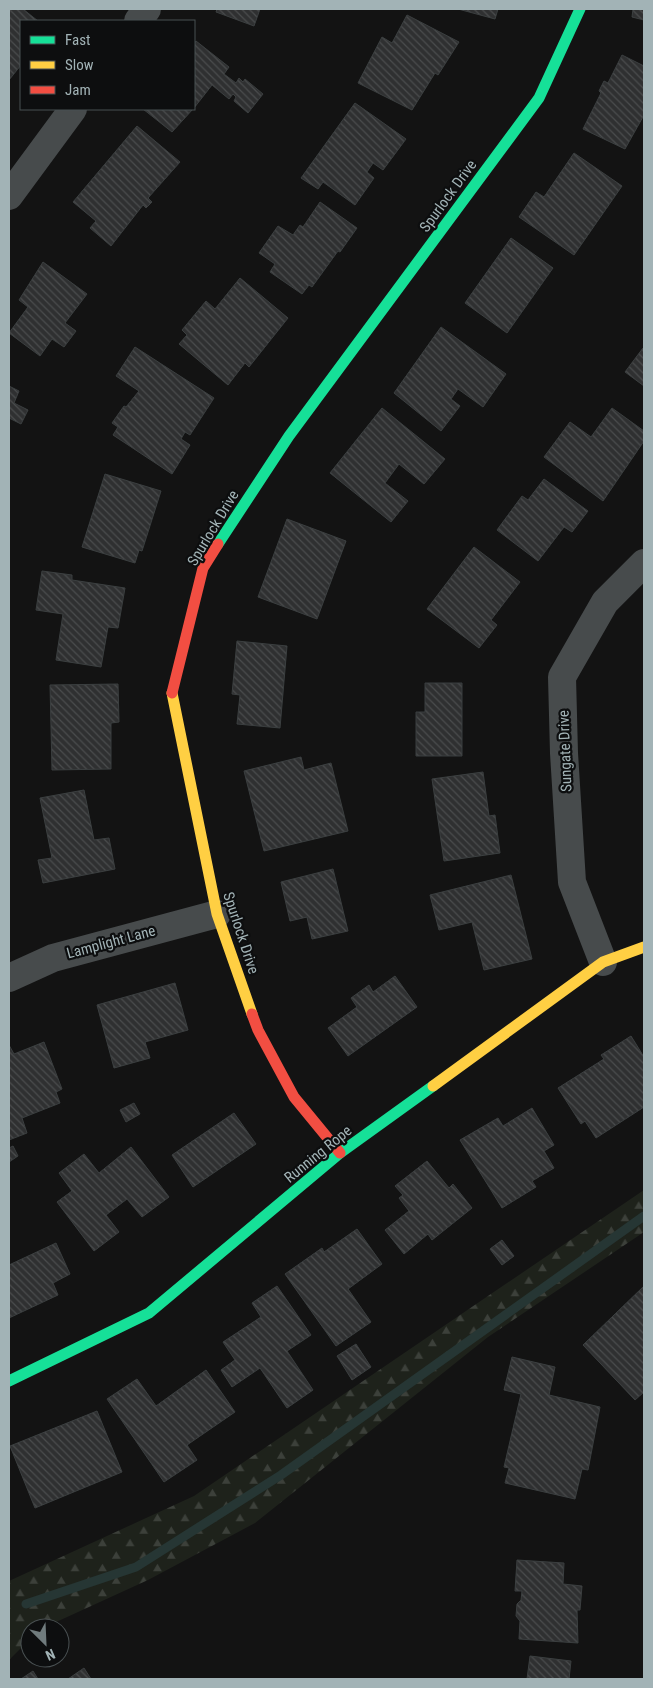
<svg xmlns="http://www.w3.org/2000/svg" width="653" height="1688" viewBox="0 0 653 1688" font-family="'Roboto Condensed',sans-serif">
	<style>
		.forest { fill: url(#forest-firs) }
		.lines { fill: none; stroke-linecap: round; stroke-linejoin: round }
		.stream { stroke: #263634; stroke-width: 9 }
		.building { fill: url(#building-back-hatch); stroke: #3b3f40 }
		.street { stroke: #474b4c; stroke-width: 28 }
		.fast { stroke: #16e098; stroke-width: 11 }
		.slow { stroke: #ffcf43; stroke-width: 11 }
		.jam { stroke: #f24e42; stroke-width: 11 }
		.labels { text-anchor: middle; stroke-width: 4.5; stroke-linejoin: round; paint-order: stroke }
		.street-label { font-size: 15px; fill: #a2b3b6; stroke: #0d0e0f }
	</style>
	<defs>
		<pattern id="forest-firs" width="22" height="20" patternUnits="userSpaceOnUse" patternTransform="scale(1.25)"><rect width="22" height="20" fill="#1e221b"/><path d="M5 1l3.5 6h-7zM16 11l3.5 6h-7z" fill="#3c403a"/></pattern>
		<pattern id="building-back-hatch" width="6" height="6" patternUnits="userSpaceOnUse" patternTransform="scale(1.25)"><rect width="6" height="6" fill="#2f3031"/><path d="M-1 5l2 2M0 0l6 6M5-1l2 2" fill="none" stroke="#4a4c4d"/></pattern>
	</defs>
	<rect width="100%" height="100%" fill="#131313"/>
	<path class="forest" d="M644,1190V1232L488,1337L255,1523L148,1580L43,1628H30V1639L9,1660V1581L194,1496Z"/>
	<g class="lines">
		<path class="stream" d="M26,1604L136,1567L281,1475L644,1216"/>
	</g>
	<g class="building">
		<path d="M9,9H23L38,21H21V65L9,80Z"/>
		<path d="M217,9H260L254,26L216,12Z"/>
		<path d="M458,9H498L495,19Z"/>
		<path d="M633,9H644V20L632,17Z"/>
		<path d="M407,15L459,42L438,75L435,73L412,110L358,83L382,37L392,43Z"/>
		<path d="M196,41L229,67L224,74L236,83L239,78L243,82L245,79L263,94L248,113L234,101L236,97L233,94L229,99L212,85L194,108V44Z"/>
		<path d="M622,55L644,66V115L625,149L583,129L601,93L599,91L604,81L608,83Z"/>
		<path d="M355,103L406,139L383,170L373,163L367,172L374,178L355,205L323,182L318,189L301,178Z"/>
		<path d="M143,109H193L172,132Z"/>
		<path d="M137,126L180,162L148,198L152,202L146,208L143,205L111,246L90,228L96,221L73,202Z"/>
		<path d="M574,153L622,186L574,255L519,217L536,192L544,197Z"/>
		<path d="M320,202L357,228L340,252L338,251L312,287L309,285L302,294L270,272L275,264L259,253L278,226L293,235L300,225L303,227Z"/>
		<path d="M511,238L553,268L507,333L465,303Z"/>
		<path d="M43,262L87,294L65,323L76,331L64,347L52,339L40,356L9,333L28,307L19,300Z"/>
		<path d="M240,278L288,318L249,367L245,363L228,385L179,344L187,335L182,330L206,301L215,309Z"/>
		<path d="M441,327L506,374L483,407L458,389L451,399L460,406L441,431L394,393Z"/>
		<path d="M135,347L214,398L190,435L185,432L181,439L190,445L172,474L113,435L118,427L112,423L124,406L126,407L139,391L116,376Z"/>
		<path d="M643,348L644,349V386L625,372Z"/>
		<path d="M9,386L19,391L14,403L28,410L21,424L9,418Z"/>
		<path d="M382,408L445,459L424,484L399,464L385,483L408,501L391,522L330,473Z"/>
		<path d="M612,408L644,431V441L603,501L544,457L570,422L591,437Z"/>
		<path d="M105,474L161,491L142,551L139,550L135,563L82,547Z"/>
		<path d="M544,479L588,511L572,532L564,527L538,561L497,530L522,496L528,500Z"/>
		<path d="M287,519L346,541L317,619L258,597Z"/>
		<path d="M474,547L520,582L491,620L497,625L479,648L427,609Z"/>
		<path d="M42,571L72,575V580L125,588L118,628L108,627L101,667L56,660L63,614L36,610Z"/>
		<path d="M237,641L287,646L280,728L237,724L240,695L232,694Z"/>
		<path d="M425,683H462V756H416V712H425Z"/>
		<path d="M118,684L119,722L111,723V769L52,770L50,685Z"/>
		<path d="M301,757L304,770L331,763L348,831L264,851L244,771Z"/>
		<path d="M483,772L489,816L495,815L500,853L444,861L432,779Z"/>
		<path d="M84,790L94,840L109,838L115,869L43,883L38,860L52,858L40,798Z"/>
		<path d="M333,869L348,931L312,939L307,917L290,921L281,882Z"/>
		<path d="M511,875L532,959L484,970L472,922L439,930L430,895Z"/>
		<path d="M395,976L417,1007L348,1056L328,1028L357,1007L351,998L369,985L373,992Z"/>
		<path d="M175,983L188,1030L145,1042L150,1058L114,1068L97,1005Z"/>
		<path d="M631,1036L644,1057V1107L596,1138L585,1121L581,1124L558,1088L604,1059L601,1055Z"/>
		<path d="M44,1042L62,1089L56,1092L60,1103L22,1118L27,1133L9,1140V1045L14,1054Z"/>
		<path d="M134,1103L140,1114L126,1122L120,1110Z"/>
		<path d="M532,1108L554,1145L544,1151L554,1168L532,1181L536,1187L502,1208L460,1140L498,1118L503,1126Z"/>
		<path d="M234,1113L256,1144L193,1187L172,1155Z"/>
		<path d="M13,1146L18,1156L9,1162V1148Z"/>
		<path d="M131,1147L169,1197L142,1217L127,1199L106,1215L119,1232L94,1251L57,1202L72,1191L59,1173L84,1154L99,1173Z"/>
		<path d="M427,1161L449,1188L453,1184L472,1208L432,1240L428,1234L404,1254L385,1230L409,1211L399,1198L403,1195L395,1186Z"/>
		<path d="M357,1229L382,1264L348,1289L371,1322L336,1346L285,1274L322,1248L324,1252Z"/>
		<path d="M502,1240L514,1256L502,1265L490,1249Z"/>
		<path d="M56,1243L70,1274L53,1283L58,1295L9,1318V1265Z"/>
		<path d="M277,1286L311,1335L287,1351L313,1390L287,1408L260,1368L232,1387L221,1370L235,1360L223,1342L261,1317L252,1303Z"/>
		<path d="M644,1286V1392L635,1400L583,1345Z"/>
		<path d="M356,1344L371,1367L352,1380L337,1356Z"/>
		<path d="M512,1357L555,1367L549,1395L600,1407L588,1470L582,1469L575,1499L505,1483L509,1468L504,1467L521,1394L504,1390Z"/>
		<path d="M206,1370L235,1412L187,1445L197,1460L164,1482L107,1399L137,1379L156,1406Z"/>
		<path d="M97,1411L122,1472L35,1508L10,1446Z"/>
		<path d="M517,1560L564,1563L563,1584L582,1586L580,1610H577L578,1643L519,1639L520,1621L516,1616L517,1604L521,1600L522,1591H515Z"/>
		<path d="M530,1656L571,1661L569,1679H527Z"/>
		<path d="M84,1668L91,1679H68Z"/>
		<path d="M33,1671L38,1679H21Z"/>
	</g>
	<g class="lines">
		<g class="street">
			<path d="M138,21L147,9"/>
			<path d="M9,196L73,109"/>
			<path d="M603,962L572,882L564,753L562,677L605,602L644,563"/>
			<path d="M9,978L53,958L217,914"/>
		</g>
		<g class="fast">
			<path d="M218,544L289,436L539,98L580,9"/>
			<path d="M9,1381L149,1313L340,1153L433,1086"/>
		</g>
		<g class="slow">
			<path d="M172,693L217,914L252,1014"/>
			<path d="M433,1086L603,962L644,947"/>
		</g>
		<g class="jam">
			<path d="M172,693L203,568L218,544"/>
			<path d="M252,1014L258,1030L294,1097L340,1153"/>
		</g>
	</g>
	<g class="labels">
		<g class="street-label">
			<text transform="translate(448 196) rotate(-54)" y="5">Spurlock Drive</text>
			<text transform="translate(213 528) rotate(-59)" y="5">Spurlock Drive</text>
			<text transform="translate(565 751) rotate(-92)" y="5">Sungate Drive</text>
			<text transform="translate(241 933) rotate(72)" y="5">Spurlock Drive</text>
			<text transform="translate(111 942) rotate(-15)" y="5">Lamplight Lane</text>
			<text transform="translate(318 1154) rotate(-39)" y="5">Running Rope</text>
		</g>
	</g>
	<rect width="653" height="1688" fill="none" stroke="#a2b3b6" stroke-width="20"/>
	<rect x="20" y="20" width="175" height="90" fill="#0d0e0f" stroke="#495052"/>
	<rect x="30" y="36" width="25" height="8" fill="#16e098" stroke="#495052"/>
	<text x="65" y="45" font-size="15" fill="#a2b3b6">Fast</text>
	<rect x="30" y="61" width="25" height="8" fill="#ffcf43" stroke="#495052"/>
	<text x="65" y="70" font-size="15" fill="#a2b3b6">Slow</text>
	<rect x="30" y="86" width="25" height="8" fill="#f24e42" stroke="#495052"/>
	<text x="65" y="95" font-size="15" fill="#a2b3b6">Jam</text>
	<g transform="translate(45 1643) rotate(156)"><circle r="24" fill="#0d0e0f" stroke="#495052"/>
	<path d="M0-4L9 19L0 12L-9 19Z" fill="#707b7d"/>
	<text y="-8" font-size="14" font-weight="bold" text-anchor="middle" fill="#a2b3b6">N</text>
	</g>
</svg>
